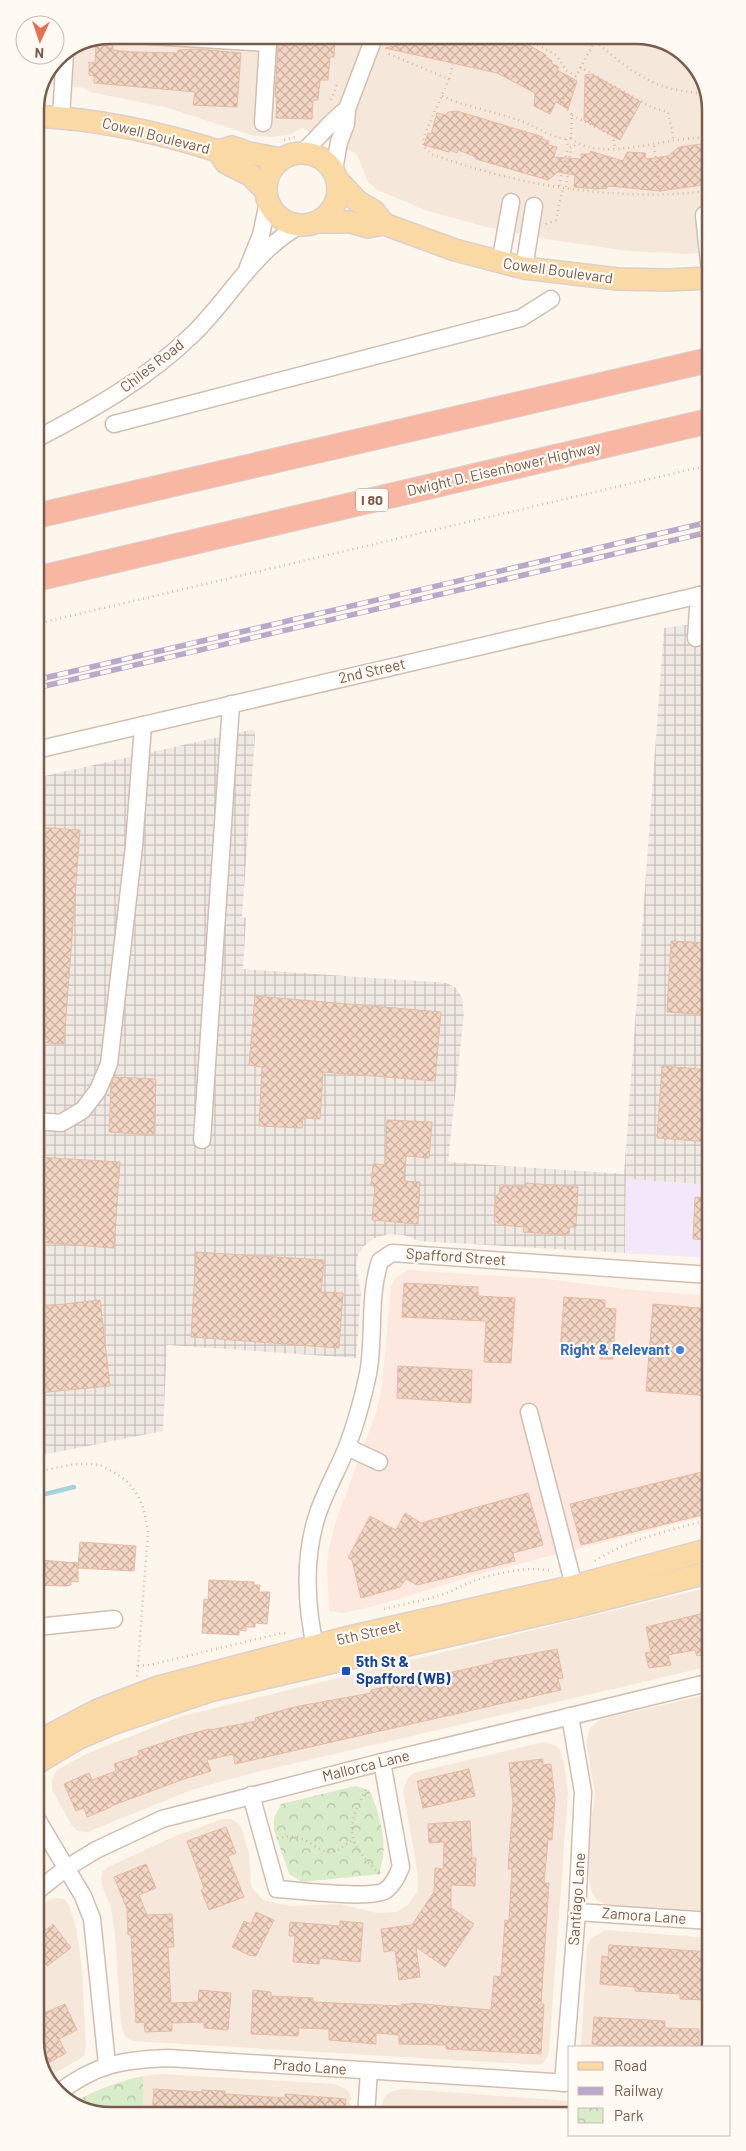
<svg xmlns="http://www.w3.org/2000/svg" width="746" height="2151" viewBox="0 0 746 2151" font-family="Barlow,sans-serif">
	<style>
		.residential { fill: #f5e8da }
		.commercial { fill: #fde8e0 }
		.industrial { fill: url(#industrial-grid) }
		.education { fill: #f3e8fa }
		.park { fill: url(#park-crowns) }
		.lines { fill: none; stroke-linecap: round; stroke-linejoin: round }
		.stream { stroke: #a5d3da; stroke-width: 4.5 }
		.building { fill: url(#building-cross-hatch); stroke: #e6bba3 }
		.minor-casing { stroke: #d1beb0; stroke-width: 19 }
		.major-casing { stroke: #dad1cd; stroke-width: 24 }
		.highway-casing { stroke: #dad1cd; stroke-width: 26 }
		.path { stroke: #d9b8a5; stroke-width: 2.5; stroke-dasharray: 1 4; stroke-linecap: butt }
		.minor { stroke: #fff; stroke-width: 16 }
		.major { stroke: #fbd9a5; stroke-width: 21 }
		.highway { stroke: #f7b7a3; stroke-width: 24 }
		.rail-casing { stroke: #b9a8c9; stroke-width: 5.5 }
		.rail { stroke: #fffaf3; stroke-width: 4; stroke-dasharray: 11; stroke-linecap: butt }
		.shop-dot { fill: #3f7fe0; stroke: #fffaf3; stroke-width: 2 }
		.transit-dot { fill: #1a4fb4; stroke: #fffaf3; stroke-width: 2 }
		.labels { text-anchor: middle; stroke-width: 4.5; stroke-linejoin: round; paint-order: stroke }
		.shield { fill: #fffaf3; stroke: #a28b7f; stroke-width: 1 }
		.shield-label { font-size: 14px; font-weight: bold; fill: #7a5c4d }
		.street-label { font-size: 15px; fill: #7a5c4d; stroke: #fffaf3 }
		.shop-label { font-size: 15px; font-weight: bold; fill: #366cbe; stroke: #fffaf3; text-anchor: end }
		.transit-label { font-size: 15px; font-weight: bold; fill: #164399; stroke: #fffaf3; text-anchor: start }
		.rim { fill: none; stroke: #7a5c4d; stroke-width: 2.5 }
	</style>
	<defs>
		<pattern id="industrial-grid" width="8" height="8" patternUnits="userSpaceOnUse" patternTransform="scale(1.25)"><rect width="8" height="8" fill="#efe9e4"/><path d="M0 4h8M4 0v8" fill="none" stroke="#c7c0bb"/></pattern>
		<pattern id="park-crowns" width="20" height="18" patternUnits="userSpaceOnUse" patternTransform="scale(1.25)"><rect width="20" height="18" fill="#d8ecc9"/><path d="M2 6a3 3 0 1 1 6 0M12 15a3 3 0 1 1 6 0" fill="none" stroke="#b4c2a5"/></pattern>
		<pattern id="building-cross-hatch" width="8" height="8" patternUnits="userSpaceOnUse" patternTransform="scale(1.25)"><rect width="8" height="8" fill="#f3d5c3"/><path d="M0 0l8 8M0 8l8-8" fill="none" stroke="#cab0a1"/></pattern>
	</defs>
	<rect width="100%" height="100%" fill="#fdf6ec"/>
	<g class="residential">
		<path d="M110,35H642L685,53L709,91V252L685,254L628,251L546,239L487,227L428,211L377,190L367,180L357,154L302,128L291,134L273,137L254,136L168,108L90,92L85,88L45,83L57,57Z"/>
		<path d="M710,1587L711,1666L249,1774L191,1790L88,1832L78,1831L72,1826L52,1790V1780L57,1770L86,1754L182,1716Z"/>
		<path d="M711,1694V1912L607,1905L597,1900L592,1892L589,1880L590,1833L595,1794L586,1742L590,1728L601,1719Z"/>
		<path d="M544,1742L555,1745L560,1750L564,1763L568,1793L549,2051L547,2058L540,2065L133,2041L125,2036L121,2025L115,1935L111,1908L101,1883L102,1872L108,1867L171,1838L222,1819H231L238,1823L242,1829L249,1854L251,1886L263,1900L290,1906L340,1904L377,1913L397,1912L408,1905L418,1891L417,1870L403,1790L408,1778L413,1773Z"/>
		<path d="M57,1898L64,1899L69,1905L76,1928L82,1968L86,2047L84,2055L78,2060L48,2077L37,2060V1909L49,1900Z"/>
		<path d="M606,1930L711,1938V2042L709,2047H581L587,1946L591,1938Z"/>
		<path d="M163,2074L335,2084L347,2090L351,2097L349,2115L143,2116V2076Z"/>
		<path d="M404,2089L570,2101V2114L381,2115L383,2100L386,2095L393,2091Z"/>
	</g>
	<path class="commercial" d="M408,1270L546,1279L635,1290L710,1296V1515L476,1575L378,1605L343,1613L329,1611L327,1566L329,1548L336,1521L377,1410L382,1385L391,1287L394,1279Z"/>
	<path class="industrial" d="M709,622L710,1185L626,1179L625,1253L419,1241L404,1235L389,1234L375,1238L365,1245L358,1255L356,1268L361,1293L356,1358L167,1345L163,1431L37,1456L36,778L254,729L255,737L242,917L246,918L243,969L447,983L456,988L462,998L464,1013L448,1162L624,1174L664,628Z"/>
	<path class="education" d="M626,1179L710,1185V1258L625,1253Z"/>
	<g class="park">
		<path d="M355,1786L369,1790C378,1808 386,1837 383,1858C382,1864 380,1867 380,1874L302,1882L289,1874L274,1830V1818L281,1804Z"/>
		<path d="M143,2076V2116H104L73,2103C96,2089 118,2082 143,2076Z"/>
	</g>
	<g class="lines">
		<path class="stream" d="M37,1496L74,1487"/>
	</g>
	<g class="building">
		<path d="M276,35L335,38L334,57H330L328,80H320L318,100H313L312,119L276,118L277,97H275L278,44Z"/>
		<path d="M415,35H495L494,37L518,43L520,40L546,55V57L552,61L551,63L559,67L557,70L577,81L568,109L556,102L550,114L534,106L535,93L497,73L385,48L413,42Z"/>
		<path d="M96,44L113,45V50L133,52L178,53V50L199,49L241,53L237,107L193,105L195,92L94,83V76L89,75V62L95,63Z"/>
		<path d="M592,74L641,102L620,140L584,120L585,75Z"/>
		<path d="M457,111L543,137L542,139L549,141L548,145L557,147L554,157L581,159V154H590V151L623,161L627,152L645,153L646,159L668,156L679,147L709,143V184L660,191L608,186L607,188L597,189L574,187L575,175L558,172L548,180L476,159L474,156L458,150L457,153L450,150L449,152L424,145L428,133L431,134L437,113L446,115L448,112Z"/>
		<path d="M36,827L80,830L64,1044L36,1042Z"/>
		<path d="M671,941L710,943V1015L667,1012Z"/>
		<path d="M255,996L441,1012L435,1081L323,1072L320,1119L303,1118L302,1128L259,1126L262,1067L249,1065Z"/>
		<path d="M662,1066L710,1070V1142L657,1138Z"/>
		<path d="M114,1077L156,1079L154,1135L109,1132L111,1084Z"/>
		<path d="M387,1120L432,1122L429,1158L406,1156L404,1181L420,1182L418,1224L372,1220L375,1187L371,1185L373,1164L385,1165Z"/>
		<path d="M36,1157L120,1162L114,1248L36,1242Z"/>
		<path d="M526,1183L578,1187L576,1227H570L569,1235L523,1232L524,1227L500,1225L494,1220L496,1196L499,1194L500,1185L526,1187Z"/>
		<path d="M695,1197L710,1198V1240L693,1239Z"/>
		<path d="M196,1252L324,1260L321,1292L343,1293L339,1348L191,1337Z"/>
		<path d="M404,1283L478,1287V1296L515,1298L511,1363L484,1362L486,1321L402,1317Z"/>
		<path d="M564,1297L605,1300V1308L616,1309L613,1359H600V1354L560,1352Z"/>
		<path d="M100,1300L110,1386L37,1393V1307Z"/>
		<path d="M653,1304L710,1309V1396L646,1391Z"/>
		<path d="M398,1366L472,1370L471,1403L397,1398Z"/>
		<path d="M710,1470V1513L581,1545L570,1504Z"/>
		<path d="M528,1493L543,1545L513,1553L515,1561L417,1585L406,1579L400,1587L361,1598L352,1560L348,1558L370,1516L396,1530L405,1513L421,1523Z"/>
		<path d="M80,1542L136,1546L134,1571L78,1568Z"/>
		<path d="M39,1560L78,1563V1582L71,1581V1585L66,1586L37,1585V1561Z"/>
		<path d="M209,1580L254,1582V1585H260L259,1592H270L267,1624L255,1623V1627H246V1631L239,1630V1635L202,1633L204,1599L208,1600Z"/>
		<path d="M704,1613L710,1643V1653L697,1656L695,1650L668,1655L671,1665L649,1668L645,1653L651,1652L646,1627Z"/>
		<path d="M557,1649L563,1678L558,1679L561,1690L235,1764L233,1754L207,1760L211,1771L184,1779L111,1806V1807L87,1817L84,1808L76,1811L64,1784L89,1773L92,1780L116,1771L114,1764L140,1755L138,1751L183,1736L209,1729L210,1730L256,1721L255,1718L294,1707L371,1693V1690L493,1663V1661Z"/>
		<path d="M543,1759V1765L551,1764L555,1798L552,1840H548L544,1883H549L541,2004H544L541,2054L446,2049V2045L399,2044V2035L376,2033V2044L329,2040V2029L299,2028L298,2036L251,2034L253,1990L271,1992V1996L313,1998V2002L401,2006L402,2004H411V2003L491,2010L494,1976L501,1977L505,1920L509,1921L512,1869H508L513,1803L509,1763Z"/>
		<path d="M469,1769L475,1796L423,1808L417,1781Z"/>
		<path d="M470,1821L472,1858H476L475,1886L451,1885V1908L474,1924L445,1967L416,1947L420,1977L399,1980L395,1950L384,1952L381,1929L412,1925L434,1892L435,1868L443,1869L444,1842L429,1843L428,1824Z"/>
		<path d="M226,1827L236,1853L228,1856L244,1897L209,1910L201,1890L204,1888L187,1841Z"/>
		<path d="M146,1864L156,1888L139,1895L147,1915L172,1914L174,1947H168L171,2003L198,2002L199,1990L231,1993L228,2030L204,2028V2022L172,2023V2031L145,2032L144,2022L136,2023L131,1935H128L127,1909L114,1877Z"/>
		<path d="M256,1912L274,1920L256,1956L249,1955L232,1947L244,1921L251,1924Z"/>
		<path d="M37,1919L46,1930L53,1924L71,1948L47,1966L37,1954Z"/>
		<path d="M340,1921L363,1923L360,1962L320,1958L319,1964L293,1962L295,1936H289L290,1922L340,1926Z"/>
		<path d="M609,1945L710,1952L708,2000L680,1999V1994L635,1991V1987L600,1984L602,1956L608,1957Z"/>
		<path d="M65,2004L77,2030L59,2039L66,2053L41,2067L37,2060V2016Z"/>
		<path d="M594,2017L665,2021V2028L699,2029V2047H602V2045L592,2044Z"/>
		<path d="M154,2089L202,2092V2090L225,2091V2094L285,2098V2094L346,2099L345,2115L152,2116Z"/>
	</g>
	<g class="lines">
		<g class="minor-casing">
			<g id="minor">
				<path d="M135,35L268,43L263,123"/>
				<path d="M61,117L65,53"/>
				<path d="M303,152C318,138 331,121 347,109"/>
				<path d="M334,170L339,142L346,124L347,109L375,35"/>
				<path d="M704,215L709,263"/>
				<path d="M500,263L511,202"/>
				<path d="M248,267L261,235L268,202"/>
				<path d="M524,268L534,206"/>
				<path d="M114,424L521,318L551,299"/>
				<path d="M36,439C92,410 147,379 193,334C230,298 254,250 301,225"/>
				<path d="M696,638L699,595"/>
				<path d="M36,750L709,593"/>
				<path d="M36,1121L61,1123L83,1110L98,1090L109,1064L134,846L143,725"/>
				<path d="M202,1140L231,704"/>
				<path d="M529,1412L574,1586"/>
				<path d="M347,1447L379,1462"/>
				<path d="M37,1627L114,1619"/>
				<path d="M317,1656C306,1609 302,1560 318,1513C326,1490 338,1469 347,1447C356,1423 363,1398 368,1374C375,1337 368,1297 380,1261L392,1253L710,1275"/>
				<path d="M251,1795L277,1889C297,1890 373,1900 386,1890C394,1884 397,1876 401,1867L382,1762"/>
				<path d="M37,1819L83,1896L92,1919L107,2064"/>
				<path d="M37,1891L65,1869L96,1850L162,1819L382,1762L711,1682"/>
				<path d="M577,1912L711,1921"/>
				<path d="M563,2083L577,1912L583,1792L570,1716"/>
				<path d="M58,2093C96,2064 121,2060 168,2058L570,2083"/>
				<path d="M366,2115L369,2071"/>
			</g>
		</g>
		<g class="major-casing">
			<g id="major">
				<path d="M35,116C98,119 158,132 218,151L226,163L250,175L265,190"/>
				<path d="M218,151L232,147L249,153L281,159"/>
				<circle cx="302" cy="189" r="36"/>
				<path d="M338,180L357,201L374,211L384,224"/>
				<path d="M319,222H350L368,227L384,224L455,250L524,268L618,279L668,280L709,278"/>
				<path d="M37,1742L98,1710L158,1687L345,1638L574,1586L710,1549"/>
				<path d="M37,1763L79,1738L112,1724L213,1690L581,1605L710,1572"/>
			</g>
		</g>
		<g class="highway-casing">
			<g id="highway">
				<path d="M36,516L709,360"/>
				<path d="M36,579L709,421"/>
			</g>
		</g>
		<g class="path">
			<path d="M520,35L556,55L567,71L576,75"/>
			<path d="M588,35C615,58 642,83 677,90C688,92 698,93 709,94"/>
			<path d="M595,41L561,103L572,115L571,138C599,165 674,134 709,138"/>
			<path d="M389,54L449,79L453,64"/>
			<path d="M507,58L514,35"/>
			<path d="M580,67L651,107L668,112L674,141"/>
			<path d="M449,79L424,136L423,146L431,154C519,186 616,202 709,191"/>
			<path d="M442,96C470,109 502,112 531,125C543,131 558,141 571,138"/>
			<path d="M331,100L338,82"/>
			<path d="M572,115L613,136L615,148"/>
			<path d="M566,139L568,147H573L577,143"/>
			<path d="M284,140L296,137"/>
			<path d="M654,146L661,193"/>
			<path d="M559,186L568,147"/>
			<path d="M566,187L571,148"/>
			<path d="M546,224L556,220L563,187"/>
			<path d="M36,624L709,465"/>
			<path d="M37,1472C56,1468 78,1461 99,1465C103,1466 108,1469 113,1472C137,1484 145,1507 148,1532L137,1677"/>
			<path d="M595,1561C625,1540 675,1529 710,1519"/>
			<path d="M384,1609C403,1604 423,1601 441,1595C452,1592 462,1585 473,1581C492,1574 534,1564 553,1572"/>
			<path d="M138,1666L150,1665L282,1633L289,1634"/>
			<path d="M366,1790C344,1829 347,1843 380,1874"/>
			<path d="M277,1838C284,1837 291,1835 297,1837C324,1847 324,1864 353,1839"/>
			<path d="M77,2099L82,2106"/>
		</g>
		<use href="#minor" class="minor"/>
		<use href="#major" class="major"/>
		<use href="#highway" class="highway"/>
		<g class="rail-casing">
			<g id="rail">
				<path d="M36,680L709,522"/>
				<path d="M36,688L709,532"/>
			</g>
		</g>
		<use href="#rail" class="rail"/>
	</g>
	<circle class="shop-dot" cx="680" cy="1350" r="5"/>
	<rect class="transit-dot" x="341" y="1666" width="10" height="10" rx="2.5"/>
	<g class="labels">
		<rect class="shield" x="356" y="488.5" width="32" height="23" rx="4"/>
		<g class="shield-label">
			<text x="372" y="505">I 80</text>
		</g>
		<g class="street-label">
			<text transform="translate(156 136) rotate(14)" y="5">Cowell Boulevard</text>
			<text transform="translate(558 271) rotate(8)" y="5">Cowell Boulevard</text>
			<text transform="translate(152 366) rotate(-38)" y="5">Chiles Road</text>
			<text transform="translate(504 469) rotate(-13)" y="5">Dwight D. Eisenhower Highway</text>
			<text transform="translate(372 671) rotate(-13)" y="5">2nd Street</text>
			<text transform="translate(456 1257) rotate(4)" y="5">Spafford Street</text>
			<text transform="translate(369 1633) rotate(-13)" y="5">5th Street</text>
			<text transform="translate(366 1766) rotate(-14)" y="5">Mallorca Lane</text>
			<text transform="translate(577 1899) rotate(-86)" y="5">Santiago Lane</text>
			<text transform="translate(644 1916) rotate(4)" y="5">Zamora Lane</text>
			<text transform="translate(310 2067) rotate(4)" y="5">Prado Lane</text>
		</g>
		<g class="shop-label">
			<text x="670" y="1355">Right &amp; Relevant</text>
		</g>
		<g class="transit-label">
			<text x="356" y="1667">5th St &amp;<tspan x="356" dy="17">Spafford (WB)</tspan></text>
		</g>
	</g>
	<path d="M0 0H746V2151H0ZM110 44H636A66 66 0 0 1 702 110V2041A66 66 0 0 1 636 2107H110A66 66 0 0 1 44 2041V110A66 66 0 0 1 110 44Z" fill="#fffaf3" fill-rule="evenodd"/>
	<path class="rim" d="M110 44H636A66 66 0 0 1 702 110V2041A66 66 0 0 1 636 2107H110A66 66 0 0 1 44 2041V110A66 66 0 0 1 110 44Z"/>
	<rect x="568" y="2046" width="162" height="90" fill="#fffaf3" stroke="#cabbb1"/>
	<rect x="578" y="2062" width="25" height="8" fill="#fbd9a5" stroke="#cabbb1"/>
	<text x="614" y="2071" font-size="15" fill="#7a5c4d">Road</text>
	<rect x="578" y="2087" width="25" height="8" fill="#b9a8c9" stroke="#cabbb1"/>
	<text x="614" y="2096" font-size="15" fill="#7a5c4d">Railway</text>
	<rect x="578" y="2108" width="25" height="15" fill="url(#park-crowns)" stroke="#cabbb1"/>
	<text x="614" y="2121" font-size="15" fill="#7a5c4d">Park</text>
	<g transform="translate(40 40) rotate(183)"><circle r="24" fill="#fffaf3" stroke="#cabbb1"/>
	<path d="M0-4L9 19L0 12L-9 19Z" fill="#e76f51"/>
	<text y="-8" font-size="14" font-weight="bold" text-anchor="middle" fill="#7a5c4d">N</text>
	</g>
</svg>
